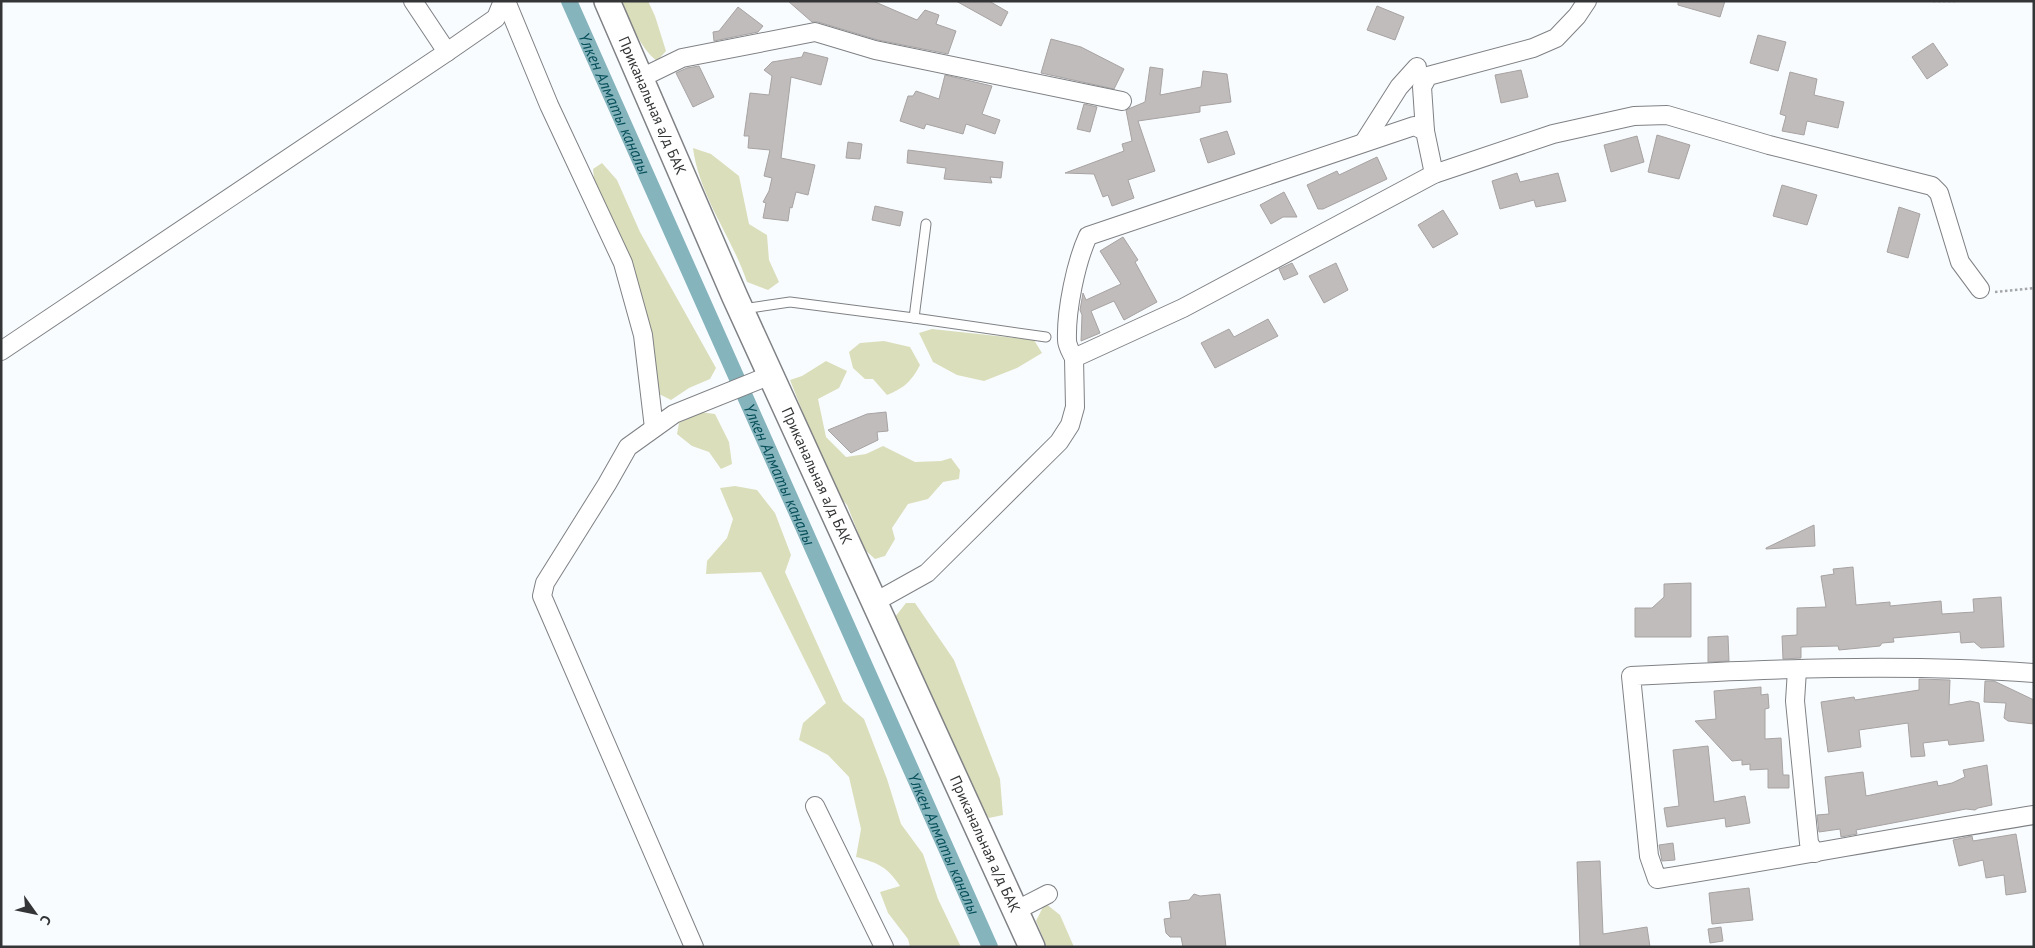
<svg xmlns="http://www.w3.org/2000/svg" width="2035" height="948" viewBox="0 0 2035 948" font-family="'PT Sans',sans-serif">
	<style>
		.green { fill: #dadebb }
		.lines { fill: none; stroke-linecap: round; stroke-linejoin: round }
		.canal { stroke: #85b4bd; stroke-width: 16 }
		.building { fill: #c0bcbb; stroke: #a7a3a2 }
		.lane-casing { stroke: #7f8184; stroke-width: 11 }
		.street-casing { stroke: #7f8184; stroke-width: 20 }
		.secondary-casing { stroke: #7f8184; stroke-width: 28 }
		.path { stroke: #a4a6a8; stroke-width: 2.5; stroke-dasharray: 2.5 2.5; stroke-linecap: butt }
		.lane { stroke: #fff; stroke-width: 9 }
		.street { stroke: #fff; stroke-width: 18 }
		.secondary { stroke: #fff; stroke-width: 25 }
		.labels { text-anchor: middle; stroke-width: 4; stroke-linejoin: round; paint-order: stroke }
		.street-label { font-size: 15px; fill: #343536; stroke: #f9fcff }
		.water-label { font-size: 16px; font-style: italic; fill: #074f59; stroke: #f9fcff }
	</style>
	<rect width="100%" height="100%" fill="#f9fcff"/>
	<g class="green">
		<path d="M622,1H648L655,16L666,51L657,61C639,47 631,22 622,1Z"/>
		<path d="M693,148L711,154L739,176L749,224L767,235L769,260L779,282L768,290L747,282C732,237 699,196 693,148Z"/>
		<path d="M602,163L617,180L640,232L716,368L710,379L689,388L671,400L659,394L652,381L596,198L593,169Z"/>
		<path d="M932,329L1034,340L1042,353L1017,368L984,381L957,375L933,362L919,333Z"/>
		<path d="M884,341L910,347L920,365C911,382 904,388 887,395L873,379H865L853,368L849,352L860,343Z"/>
		<path d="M826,361L847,371L839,388L818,399L826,437L846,457L866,454L883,446L915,462L941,461L951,458L960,470L959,479L943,482L928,499L908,504L892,528L895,539L885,556L875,559L865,550L847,505L834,491L790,380L802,376Z"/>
		<path d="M700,412L715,414L729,442L732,464L721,469L709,452L692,446L677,434L679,423Z"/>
		<path d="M735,486L757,490L775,513L791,555L785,572L843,701L864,719L887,779L901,824L923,854L938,899L961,947H910L908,939L888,913L880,892L900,886C887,867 879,863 856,857L861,829L849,777L828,755L799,740L803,723L826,703L761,572L706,574L707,561L727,538L733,519L720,488Z"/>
		<path d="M906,603H915L954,660L1000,779L1003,815L989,818L976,803L895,617Z"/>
		<path d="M1045,903L1060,915L1074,947H1047L1036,921Z"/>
	</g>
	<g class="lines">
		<path class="canal" id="s1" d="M569,1L990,947"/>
	</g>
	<g class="building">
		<path d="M788,1H873L917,20L925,10L939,15L936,24L956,31L948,54L878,40L818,22H812Z"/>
		<path d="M956,1H989L1008,12L1001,26Z"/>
		<path d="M1678,1H1725L1720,17L1678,5Z"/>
		<path d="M1377,6L1404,17L1395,40L1367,30Z"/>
		<path d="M738,7L763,26L758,32L714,41L713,32L719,31Z"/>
		<path d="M1758,35L1786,42L1778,71L1750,63Z"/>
		<path d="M1051,39L1081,47L1124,69L1114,89L1041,73Z"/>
		<path d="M1933,43L1948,65L1927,79L1912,57Z"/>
		<path d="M804,52L828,58L821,85L791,77L781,158L815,165L808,195L796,192L792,208L790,207L788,221L763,218L766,203L763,202L769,191L772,178L764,176L770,150L748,148L749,136H744L750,93L769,95L772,76L764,70L772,62L802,57Z"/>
		<path d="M699,66L714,97L693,107L676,73L687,68Z"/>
		<path d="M1150,67L1163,69L1160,95L1201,87L1203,71L1227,74L1231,102L1200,106V112L1138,121L1155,171L1128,180L1134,198L1112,206L1108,195L1103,197L1094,174L1065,173L1124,151L1122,144L1132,141L1126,110L1145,102Z"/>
		<path d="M1521,70L1528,97L1501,103L1495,75Z"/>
		<path d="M1790,72L1817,79L1814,95L1844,102L1838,128L1807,121L1804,135L1782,131L1786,116L1780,114Z"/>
		<path d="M945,75L992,86L982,114L1000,120L995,134L966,124L963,134L926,124L924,129L900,121L908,96H913L916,91L939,99Z"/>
		<path d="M1084,104L1097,107L1090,132L1077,129Z"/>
		<path d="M1227,131L1235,154L1208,163L1200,139Z"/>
		<path d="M1657,135L1690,145L1679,179L1648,172Z"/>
		<path d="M1637,136L1644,162L1611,172L1604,145Z"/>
		<path d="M848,142L862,144L860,159L846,158Z"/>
		<path d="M908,150L1003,162L1001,178L990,177L992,183L944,179L946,168L907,163Z"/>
		<path d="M1377,157L1387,179L1323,209H1318L1307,185L1337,171L1339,175Z"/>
		<path d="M1517,173L1520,182L1558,173L1566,201L1536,207L1534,200L1500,209L1492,181Z"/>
		<path d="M1782,185L1817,195L1807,225L1773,216Z"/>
		<path d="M1284,192L1297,217H1283L1271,224L1260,205Z"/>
		<path d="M875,206L903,212L900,226L872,220Z"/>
		<path d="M1899,207L1920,214L1908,258L1887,252Z"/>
		<path d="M1443,210L1458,234L1433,248L1418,225Z"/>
		<path d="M1123,237L1138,260L1135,262L1157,302L1124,320L1114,301L1091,311L1100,333L1081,341L1082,315L1080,310L1083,293L1086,300L1121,284L1100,251Z"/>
		<path d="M1292,263L1298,274L1284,280L1279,269Z"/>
		<path d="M1336,263L1348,290L1324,303L1309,276Z"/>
		<path d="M1268,319L1278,336L1215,368L1201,343L1229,329L1234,337Z"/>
		<path d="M886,412L888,431L877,432L878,440L851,453L828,430L867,414Z"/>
		<path d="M1814,525L1815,546L1766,549V548Z"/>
		<path d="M1853,567L1856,605L1890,602V606L1941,601L1942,614L1974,612L1973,599L2001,597L2004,647L1981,648L1974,642L1961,643L1960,632L1893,638L1894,642L1882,643L1880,646L1839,650L1838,646L1801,647V658L1783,659L1782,636L1797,635V608L1826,607L1821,576L1834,574L1833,569Z"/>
		<path d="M1691,583V637H1635V608H1652L1664,597V584Z"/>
		<path d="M1728,636L1729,661L1708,662V637Z"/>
		<path d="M1919,679L1950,680L1949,705L1970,701L1979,703L1984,741L1949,745L1948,740L1923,743L1925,756L1911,757L1908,723L1859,730L1861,747L1828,752L1821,702L1854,697L1855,700L1919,690Z"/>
		<path d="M1985,681H1994L2034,700V724L2008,721L2004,718L2006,703L1984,702Z"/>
		<path d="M1761,687V695L1768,694L1769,708L1765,709V739L1781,738L1783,775H1789V788H1768V769L1750,770V764L1742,765V760L1732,761L1695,721L1716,719L1714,691Z"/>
		<path d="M1708,746L1714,802L1745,796L1750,823L1726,827L1725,818L1667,827L1664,808L1679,806L1673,750Z"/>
		<path d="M1987,765L1992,805L1978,808L1975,810L1966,809L1856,830L1857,834L1841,837L1840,829L1819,832L1817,815L1829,814L1825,777L1863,772L1866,796L1937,781L1938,786L1952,783L1965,777L1963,770Z"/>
		<path d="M2016,834L2026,892L2006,895L2004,875L1986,878L1983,860L1959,866L1953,840L1972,836L1973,841Z"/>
		<path d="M1673,843L1675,860L1662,861L1659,845Z"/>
		<path d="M1600,861L1603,934L1647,927L1650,947H1580L1577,862Z"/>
		<path d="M1749,888L1753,920L1712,924L1709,893Z"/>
		<path d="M1194,894L1200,896L1220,894L1226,947H1183L1181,937H1170L1166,933L1164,919L1171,918L1169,902L1189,900Z"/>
		<path d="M1721,927L1723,941L1710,943L1708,929Z"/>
	</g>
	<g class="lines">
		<g class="lane-casing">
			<g id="lane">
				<path d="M743,309L790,302L914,318L926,224"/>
				<path d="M914,318L1046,337"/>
			</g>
		</g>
		<g class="street-casing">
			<g id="street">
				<path d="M413,1L447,52"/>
				<path d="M506,1L549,105L623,263L643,335L654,428"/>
				<path d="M641,78L682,58L815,32L875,50L1122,101"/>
				<path d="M1425,131L1422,87L1428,76L1533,48L1556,38L1577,16L1587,1"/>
				<path d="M1364,142L1399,87L1417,67"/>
				<path d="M1,351L447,52L496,18L503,1"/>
				<path d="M1074,358C1071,352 1067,346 1067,340C1066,310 1076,262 1088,236L1414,126L1425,131L1434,174"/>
				<path d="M875,602L927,573L1059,442L1070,425L1075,407L1074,358L1183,308L1434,174L1553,134L1634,116L1667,115L1769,145L1932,186L1939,193L1960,262L1980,289"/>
				<path d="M1797,670L1795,701L1809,843L1815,853"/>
				<path d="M2034,673C1901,663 1764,669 1631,676L1649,856L1657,879C1783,859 1908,835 2034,815"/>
				<path d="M815,806L884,947"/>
				<path d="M1015,911L1048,894"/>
				<path d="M694,947L542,596L545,583L607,484L628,447L674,414L771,375"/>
			</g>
		</g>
		<g class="secondary-casing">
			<g id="secondary">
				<path id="s2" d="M607,1L735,297L1032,947"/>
			</g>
		</g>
		<g class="path">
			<path d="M1933,1H1956"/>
			<path d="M1995,292L2034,288"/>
		</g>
		<use href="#lane" class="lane"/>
		<use href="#street" class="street"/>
		<use href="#secondary" class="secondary"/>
	</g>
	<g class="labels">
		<g class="street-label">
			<text dy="5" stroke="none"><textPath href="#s2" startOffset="114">Приканальная а/д БАК</textPath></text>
			<text dy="5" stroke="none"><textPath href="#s2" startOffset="519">Приканальная а/д БАК</textPath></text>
			<text dy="5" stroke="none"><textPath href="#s2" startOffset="924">Приканальная а/д БАК</textPath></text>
		</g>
		<g class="water-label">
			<text dy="6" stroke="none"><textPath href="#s1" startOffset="112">Үлкен Алматы каналы</textPath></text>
			<text dy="6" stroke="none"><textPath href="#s1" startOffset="518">Үлкен Алматы каналы</textPath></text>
			<text dy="6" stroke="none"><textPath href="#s1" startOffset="922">Үлкен Алматы каналы</textPath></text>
		</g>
	</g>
	<rect width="2035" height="948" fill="none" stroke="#343536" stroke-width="5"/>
	<g transform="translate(35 913) rotate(123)" stroke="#f9fcff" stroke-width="4" paint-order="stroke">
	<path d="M0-4L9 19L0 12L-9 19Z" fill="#343536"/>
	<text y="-8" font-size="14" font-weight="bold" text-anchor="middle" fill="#343536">С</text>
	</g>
</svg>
